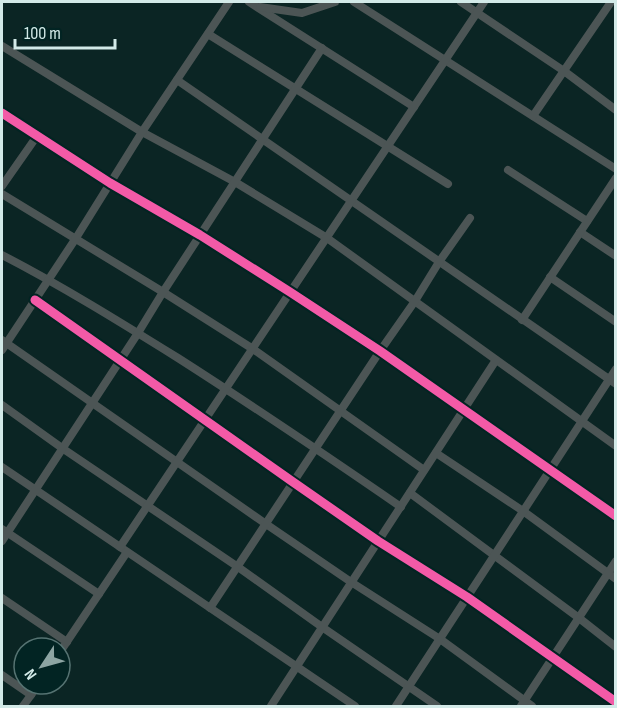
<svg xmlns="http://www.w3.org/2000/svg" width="617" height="708" viewBox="0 0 617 708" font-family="'Sofia Sans Condensed',sans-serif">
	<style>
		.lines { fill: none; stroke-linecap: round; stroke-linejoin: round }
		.minor { stroke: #4c5555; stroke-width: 8 }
		.cycleway-casing { stroke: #022423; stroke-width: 13 }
		.cycleway { stroke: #f35aa7; stroke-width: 9 }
	</style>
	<rect width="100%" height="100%" fill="#0b2524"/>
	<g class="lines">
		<g class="minor">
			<path d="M249,2L414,107"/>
			<path d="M354,2L616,169"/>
			<path d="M461,2L564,71L616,110"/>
			<path d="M260,7L302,13L335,2"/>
			<path d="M208,34L448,184"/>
			<path d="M2,46L142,132L235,182L327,238L616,446"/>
			<path d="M177,80L616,384"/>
			<path d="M2,113L110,183L200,235L290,292L380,351L616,516"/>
			<path d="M533,116L611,2"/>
			<path d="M508,170L587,221"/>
			<path d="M2,186L37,136"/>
			<path d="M2,194L163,292L253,349L424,470"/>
			<path d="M580,232L616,256"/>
			<path d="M2,255C62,286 120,322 178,358C253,406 327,456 401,507"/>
			<path d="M550,277L616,322"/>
			<path d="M35,300L293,482L378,541L467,597L616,702"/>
			<path d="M522,320L616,178"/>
			<path d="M2,340L266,524L351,582L440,639L532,706"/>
			<path d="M2,350L76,238L142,132L229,2"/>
			<path d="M2,405L62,448L238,567L322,627L437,706"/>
			<path d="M436,453L523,511L616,579"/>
			<path d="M2,467L355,706"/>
			<path d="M410,493L579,618L616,647"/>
			<path d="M2,529L99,594"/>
			<path d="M2,541L138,333L163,292L322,48"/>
			<path d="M120,547L484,2"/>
			<path d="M2,598L67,642"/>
			<path d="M210,608L380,351L415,301L439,262L470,218"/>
			<path d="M60,652L127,552"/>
			<path d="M2,675L31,695"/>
			<path d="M23,706L39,684"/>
			<path d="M271,706L496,360"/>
			<path d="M396,706L616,369"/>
			<path d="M521,706L616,561"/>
		</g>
		<g class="cycleway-casing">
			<g id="cycleway">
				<path d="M2,113L110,183L200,235L290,292L380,351L616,516"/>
				<path d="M35,300L293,482L378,541L467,597L616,702"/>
			</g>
		</g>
		<use href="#cycleway" class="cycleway"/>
	</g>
	<rect width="617" height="708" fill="none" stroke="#d3eae8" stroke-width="6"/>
	<g transform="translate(42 666) rotate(234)"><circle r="28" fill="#022423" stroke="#567372" stroke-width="1.5"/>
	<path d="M0-4.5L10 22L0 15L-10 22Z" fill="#8da5a3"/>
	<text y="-9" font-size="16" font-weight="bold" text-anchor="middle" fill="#d3eae8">N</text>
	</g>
	<path d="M15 39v9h100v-9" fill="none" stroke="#d3eae8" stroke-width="3"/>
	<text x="24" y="39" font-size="18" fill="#d3eae8" stroke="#022423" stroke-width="4.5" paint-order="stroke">100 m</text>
</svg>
